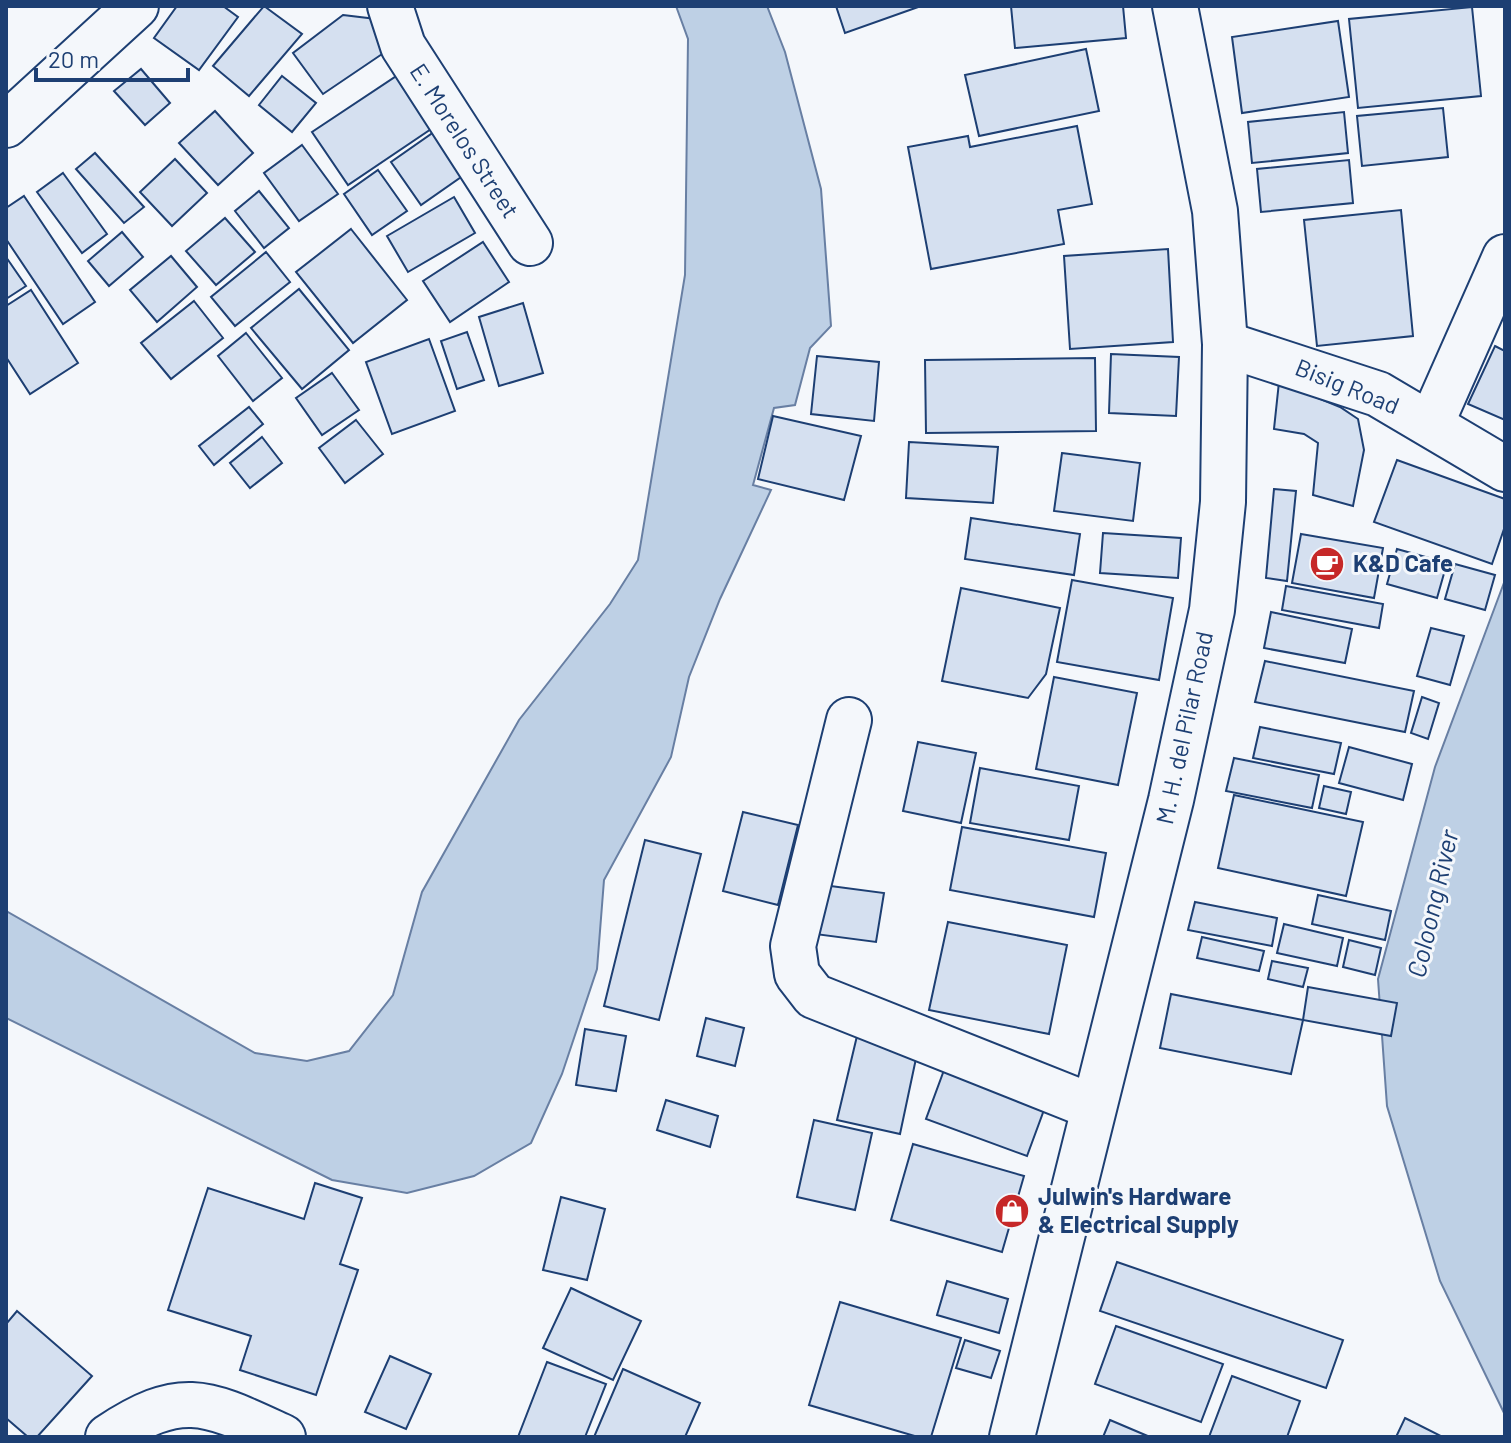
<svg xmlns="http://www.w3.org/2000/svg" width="1511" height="1443" viewBox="0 0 1511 1443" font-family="Barlow,sans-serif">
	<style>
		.water { fill: #bed0e5; stroke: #687fa3; stroke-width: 2 }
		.building { fill: #d5e0f0; stroke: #1d3f73; stroke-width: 2 }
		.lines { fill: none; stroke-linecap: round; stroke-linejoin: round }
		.street-casing { stroke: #1d3f73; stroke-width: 48 }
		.secondary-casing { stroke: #1d3f73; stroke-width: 48 }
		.street { stroke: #f4f7fb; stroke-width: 44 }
		.secondary { stroke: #f4f7fb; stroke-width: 44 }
		.labels { text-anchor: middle; stroke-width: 6; stroke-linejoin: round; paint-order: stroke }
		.street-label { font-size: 24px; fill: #1d3f73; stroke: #f4f7fb }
		.poi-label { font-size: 24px; font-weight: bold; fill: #1d3f73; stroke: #f4f7fb; text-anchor: start }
		.water-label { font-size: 26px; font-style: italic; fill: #1d3f73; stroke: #f4f7fb }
	</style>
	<rect width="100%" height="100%" fill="#f4f7fb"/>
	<g class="water">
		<path d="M676,6H767L785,52L821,189L831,326L810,348L795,405L774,408L753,485L771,490L720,599L689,677L671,757L604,880L597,969L562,1074L531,1143L474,1176L407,1193L332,1180L6,1018V911L255,1053L307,1061L349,1051L393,995L422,892L519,720L610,604L638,560L685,275L688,39Z"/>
		<path d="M1505,580V1415L1440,1281L1387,1106L1378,979L1435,767Z"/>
	</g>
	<g class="building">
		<path d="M177,6H223L238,17L199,70L154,38Z"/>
		<path d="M264,6L302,34L249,96L213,66Z"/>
		<path d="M836,6H921L845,33Z"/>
		<path d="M1011,6H1123L1126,38L1015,48Z"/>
		<path d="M1472,7L1481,96L1358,108L1349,19Z"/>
		<path d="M343,15L376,19L391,48L323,94L293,53Z"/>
		<path d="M1338,21L1349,97L1242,113L1232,37Z"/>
		<path d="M1086,49L1099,111L979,136L965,75Z"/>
		<path d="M141,69L170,103L145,125L114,91Z"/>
		<path d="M401,73L437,125L348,185L312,132Z"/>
		<path d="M282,76L316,103L292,132L259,105Z"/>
		<path d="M1443,108L1448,157L1362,166L1357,116Z"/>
		<path d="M215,111L253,153L218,185L179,143Z"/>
		<path d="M1344,112L1348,153L1252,163L1248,122Z"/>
		<path d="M444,125L474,168L421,205L391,162Z"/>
		<path d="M1077,126L1092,204L1058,210L1064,244L931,269L908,147L968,136L970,147Z"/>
		<path d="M302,145L338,194L299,221L264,173Z"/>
		<path d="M95,153L144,207L124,223L76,169Z"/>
		<path d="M175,159L207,193L172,226L140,192Z"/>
		<path d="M1349,160L1353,203L1261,212L1257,169Z"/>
		<path d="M378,170L407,211L372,235L344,194Z"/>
		<path d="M63,173L107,234L82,253L37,192Z"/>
		<path d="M259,191L289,228L264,248L235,211Z"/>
		<path d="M24,196L95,302L63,324L6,239V208Z"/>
		<path d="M454,197L475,233L408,272L387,236Z"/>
		<path d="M1401,210L1413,336L1317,346L1304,220Z"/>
		<path d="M225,218L255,252L216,285L186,251Z"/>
		<path d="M351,229L407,300L353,343L296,272Z"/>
		<path d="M122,232L143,257L109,286L88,261Z"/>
		<path d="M483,242L509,282L450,322L423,281Z"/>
		<path d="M1168,249L1173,342L1070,349L1064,256Z"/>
		<path d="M266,252L290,282L235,326L211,297Z"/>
		<path d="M171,256L197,287L157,322L130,290Z"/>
		<path d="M6,257L26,286L6,299Z"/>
		<path d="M299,289L349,350L302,389L251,328Z"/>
		<path d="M31,290L78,363L30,394L6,357V306Z"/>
		<path d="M194,301L223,338L171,379L141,343Z"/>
		<path d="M523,303L543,373L499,386L479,317Z"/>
		<path d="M467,332L484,380L457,389L441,341Z"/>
		<path d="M246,333L282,378L253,401L218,356Z"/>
		<path d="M429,339L455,411L392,434L366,362Z"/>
		<path d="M1495,346L1505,351V420L1468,404Z"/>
		<path d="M1111,354L1179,357L1176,416L1109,413Z"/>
		<path d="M817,356L879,362L874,421L811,414Z"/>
		<path d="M1095,358L1096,431L926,433L925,360Z"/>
		<path d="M332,373L359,410L322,435L296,398Z"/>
		<path d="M1279,382L1340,407L1358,419L1364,450L1353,506L1313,495L1318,443L1304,434L1274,429Z"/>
		<path d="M249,407L263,424L214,465L199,446Z"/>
		<path d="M773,416L861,436L844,500L758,479Z"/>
		<path d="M356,420L383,454L345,483L319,448Z"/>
		<path d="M262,437L282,463L250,488L230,463Z"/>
		<path d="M909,442L998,447L993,503L906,498Z"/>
		<path d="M1062,453L1140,463L1133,521L1054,511Z"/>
		<path d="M1397,460L1505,499V526L1492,564L1374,522Z"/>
		<path d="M1274,489L1296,491L1287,581L1266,578Z"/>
		<path d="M971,518L1080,534L1074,575L965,559Z"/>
		<path d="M1103,533L1181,538L1178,578L1100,573Z"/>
		<path d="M1301,534L1383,548L1374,598L1292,583Z"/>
		<path d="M1397,549L1447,563L1437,598L1387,584Z"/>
		<path d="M1455,564L1495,575L1485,610L1445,599Z"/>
		<path d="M1072,580L1173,598L1159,680L1057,662Z"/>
		<path d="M1286,586L1383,604L1379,628L1282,610Z"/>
		<path d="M961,588L1060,608L1046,674L1028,698L942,681Z"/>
		<path d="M1271,612L1352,629L1345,663L1264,648Z"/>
		<path d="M1431,628L1464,636L1450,685L1417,676Z"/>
		<path d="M1265,661L1414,691L1405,732L1255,702Z"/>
		<path d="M1054,677L1137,693L1118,785L1036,769Z"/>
		<path d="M1422,697L1439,703L1428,739L1411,733Z"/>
		<path d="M1260,727L1341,743L1334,774L1253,758Z"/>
		<path d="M918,742L976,753L961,823L903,811Z"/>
		<path d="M1349,747L1412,764L1403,800L1339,783Z"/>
		<path d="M1234,758L1319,775L1312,808L1226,791Z"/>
		<path d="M980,768L1079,786L1069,840L970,823Z"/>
		<path d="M1324,786L1351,792L1346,814L1319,808Z"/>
		<path d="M1234,795L1363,822L1346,896L1218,868Z"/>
		<path d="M743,812L798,825L778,905L723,891Z"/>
		<path d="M962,827L1106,853L1094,917L950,890Z"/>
		<path d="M645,840L701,854L659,1020L604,1006Z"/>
		<path d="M823,885L884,893L876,942L815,934Z"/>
		<path d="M1318,895L1391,911L1385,940L1312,924Z"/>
		<path d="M1195,902L1277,918L1272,946L1188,930Z"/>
		<path d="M948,922L1067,945L1049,1034L929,1010Z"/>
		<path d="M1284,924L1343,938L1337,966L1277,953Z"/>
		<path d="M1202,937L1264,951L1259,971L1197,958Z"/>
		<path d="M1349,940L1381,948L1375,975L1343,967Z"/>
		<path d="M1272,961L1308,968L1303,987L1268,979Z"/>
		<path d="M1308,987L1397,1003L1391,1036L1303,1020Z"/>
		<path d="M1171,994L1303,1020L1291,1074L1160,1048Z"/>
		<path d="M706,1018L744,1028L735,1066L697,1056Z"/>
		<path d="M585,1029L626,1036L616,1091L576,1085Z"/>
		<path d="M857,1036L918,1049L900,1134L837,1120Z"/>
		<path d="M947,1062L1048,1099L1027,1156L926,1119Z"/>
		<path d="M666,1100L718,1116L710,1147L657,1130Z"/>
		<path d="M814,1120L872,1133L855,1210L797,1197Z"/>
		<path d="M913,1144L1024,1176L1002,1252L891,1220Z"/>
		<path d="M315,1183L362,1198L340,1264L358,1270L316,1395L240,1370L251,1336L168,1310L208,1188L304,1219Z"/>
		<path d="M561,1197L605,1209L587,1280L543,1270Z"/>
		<path d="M1117,1262L1343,1340L1326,1388L1100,1311Z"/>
		<path d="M947,1281L1008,1299L999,1333L937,1315Z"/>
		<path d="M571,1288L641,1321L613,1380L543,1348Z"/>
		<path d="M840,1302L961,1338L931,1437H918L809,1405Z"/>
		<path d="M17,1311L92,1376L37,1437H28L6,1418V1324Z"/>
		<path d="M1116,1326L1223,1364L1201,1422L1095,1384Z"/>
		<path d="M965,1340L1000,1351L991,1378L956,1368Z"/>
		<path d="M390,1356L431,1374L406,1429L365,1412Z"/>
		<path d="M547,1362L606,1384L585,1437H518Z"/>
		<path d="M623,1369L700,1403L685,1437H594Z"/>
		<path d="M1232,1376L1300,1401L1287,1437H1209Z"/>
		<path d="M1405,1418L1441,1436V1437H1396Z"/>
		<path d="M1110,1420L1150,1437H1103Z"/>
	</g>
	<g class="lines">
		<g class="street-casing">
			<g id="street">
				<path d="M390,6L403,46L530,243"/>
				<path d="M6,125L136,6"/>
				<path d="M1225,344L1378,394L1505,469"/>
				<path d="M1431,424L1505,257"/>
				<path d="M849,720L793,946L797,974L814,996L1093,1107"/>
			</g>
		</g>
		<g class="secondary-casing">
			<g id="secondary">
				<path d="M108,1437C183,1387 207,1402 283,1437"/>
				<path d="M1012,1437L1171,800L1212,610L1223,502L1225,344L1215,211L1175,6"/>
			</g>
		</g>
		<use href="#street" class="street"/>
		<use href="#secondary" class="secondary"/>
	</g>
	<defs>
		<g id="cafe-disc" transform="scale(1.8)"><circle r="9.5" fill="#c62828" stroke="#f4f7fb"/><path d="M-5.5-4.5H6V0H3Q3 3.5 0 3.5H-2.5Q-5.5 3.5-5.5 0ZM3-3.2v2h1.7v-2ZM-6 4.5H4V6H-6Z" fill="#fff"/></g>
		<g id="shop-disc" transform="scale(1.8)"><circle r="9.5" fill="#c62828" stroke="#f4f7fb"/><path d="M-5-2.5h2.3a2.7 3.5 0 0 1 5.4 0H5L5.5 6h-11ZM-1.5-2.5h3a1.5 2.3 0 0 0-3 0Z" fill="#fff"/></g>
	</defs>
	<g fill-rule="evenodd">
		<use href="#cafe-disc" x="1327" y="564"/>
		<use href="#shop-disc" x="1012" y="1211"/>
	</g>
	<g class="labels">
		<g class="street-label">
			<text transform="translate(464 141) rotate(57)" y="8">E. Morelos Street</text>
			<text transform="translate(1347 387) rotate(22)" y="8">Bisig Road</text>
			<text transform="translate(1185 728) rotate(-78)" y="8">M. H. del Pilar Road</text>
		</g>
		<g class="poi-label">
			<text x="1353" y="572">K&amp;D Cafe</text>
			<text x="1038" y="1205">Julwin's Hardware<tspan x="1038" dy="28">&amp; Electrical Supply</tspan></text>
		</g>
		<g class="water-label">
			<text transform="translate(1433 904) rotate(-77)" y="9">Coloong River</text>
		</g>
	</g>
	<rect width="1511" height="1443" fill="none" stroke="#1d3f73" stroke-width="16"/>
	<path d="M36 68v12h152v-12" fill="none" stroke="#1d3f73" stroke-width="4"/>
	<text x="48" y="68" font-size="24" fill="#1d3f73" stroke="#f4f7fb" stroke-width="6" paint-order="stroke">20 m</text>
</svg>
